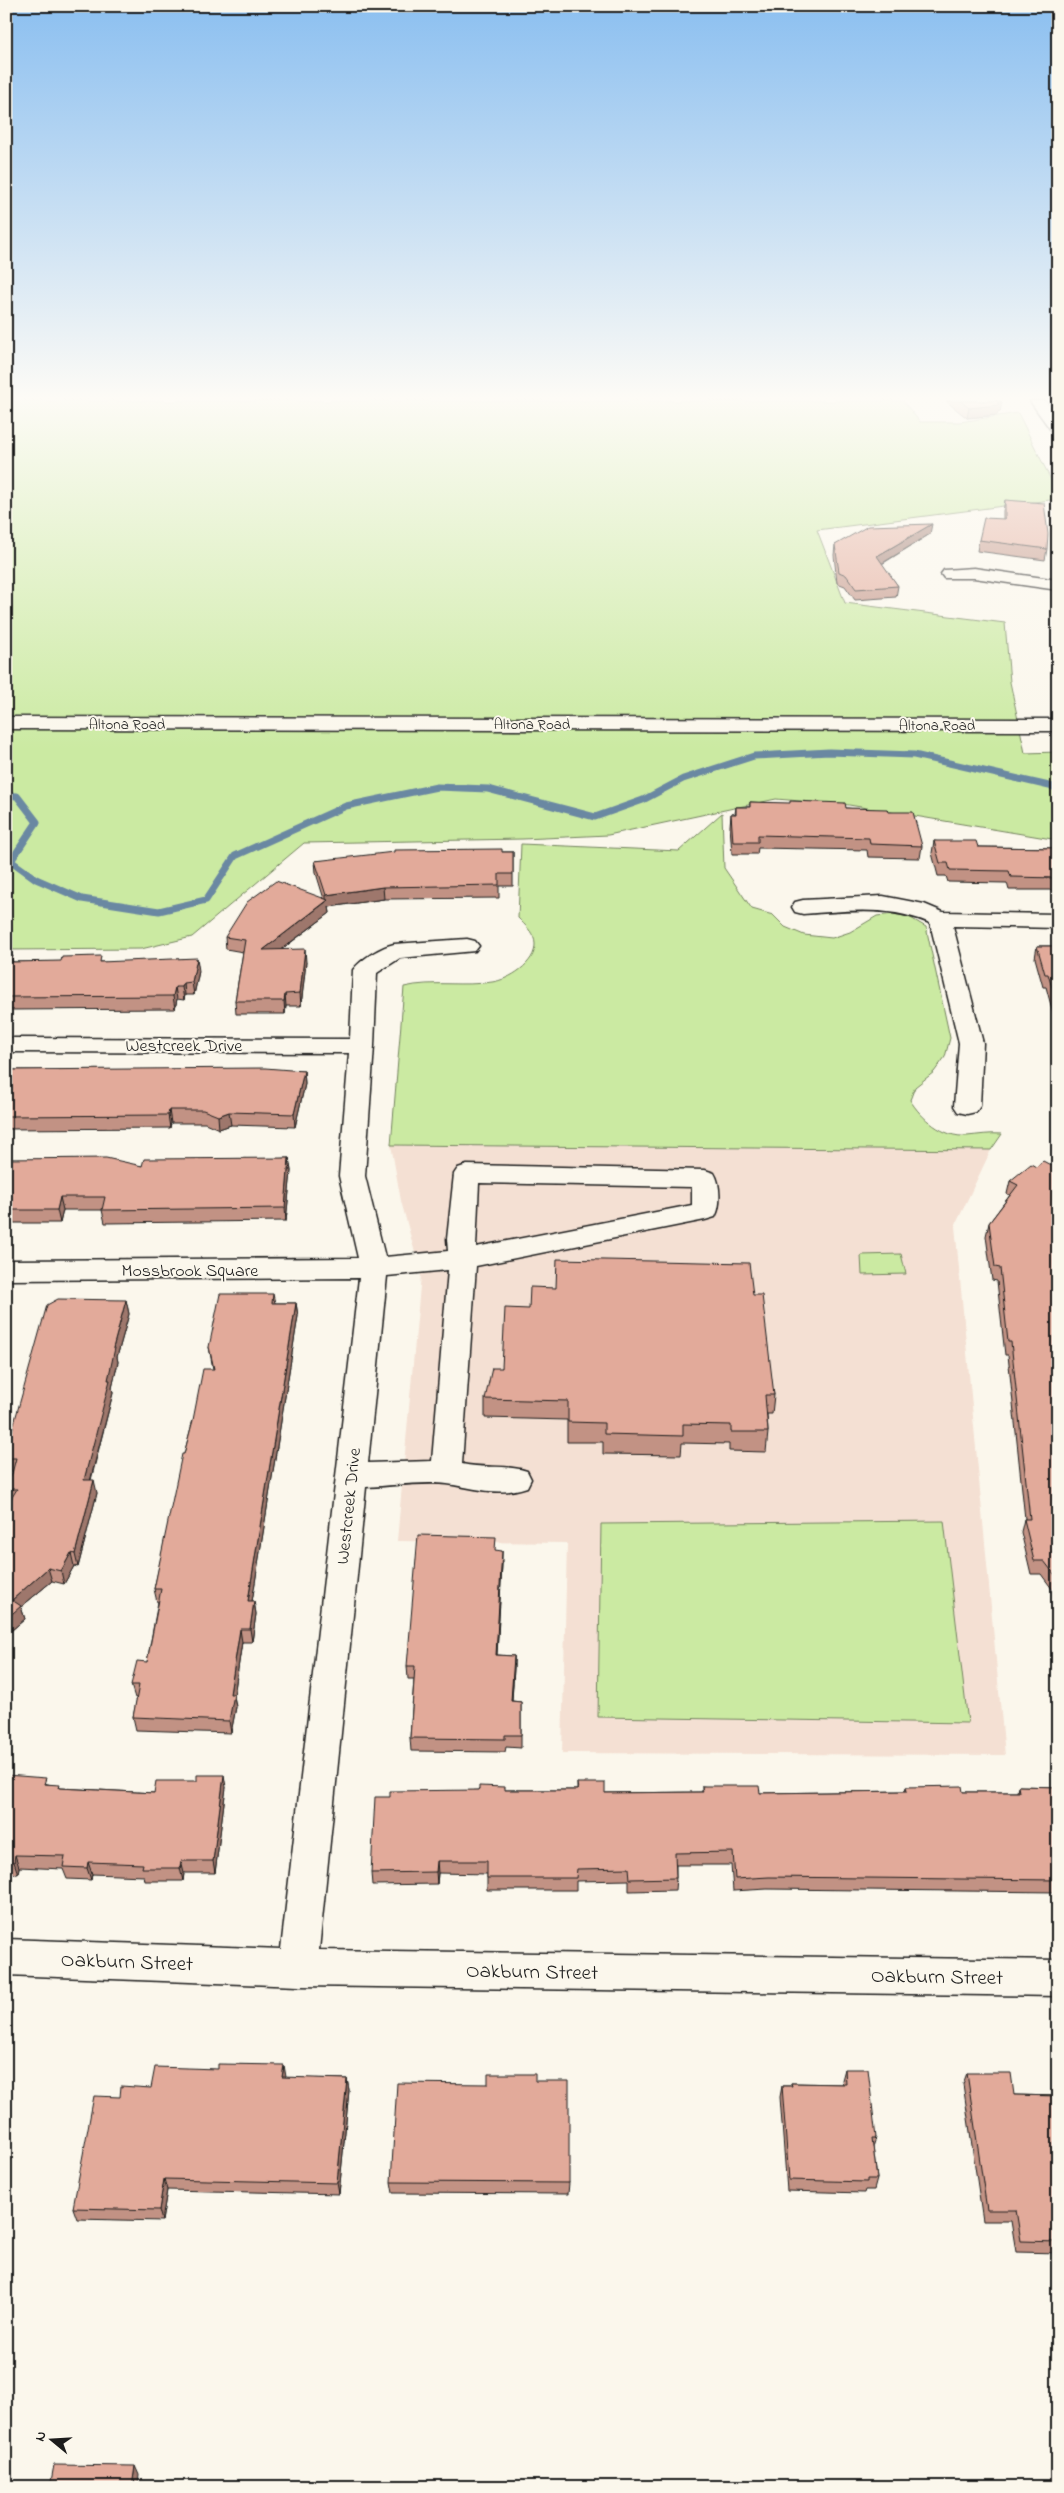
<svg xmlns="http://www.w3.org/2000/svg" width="1064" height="2493" viewBox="0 0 1064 2493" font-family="'Indie Flower',sans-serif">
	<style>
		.built { fill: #f4e0d3 }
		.green { fill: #cbeaa2; stroke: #74835f }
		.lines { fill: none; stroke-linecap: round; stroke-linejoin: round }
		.stream { stroke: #6b88a2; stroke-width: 7 }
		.minor-casing { stroke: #1c1c1c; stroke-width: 3 }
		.major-casing { stroke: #1c1c1c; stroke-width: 3 }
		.minor { fill: #fbf7ec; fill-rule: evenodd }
		.major { fill: #fbf7ec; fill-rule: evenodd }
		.wall { fill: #c29284; stroke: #1c1c1c }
		.shaded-wall { fill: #9e776c; stroke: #1c1c1c }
		.building { fill: #e2aa9a; stroke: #1c1c1c }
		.labels { text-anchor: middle; stroke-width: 4; stroke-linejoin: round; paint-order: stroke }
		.far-street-label { font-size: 15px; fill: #1c1c1c; stroke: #fbf7ec }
		.street-label { font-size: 18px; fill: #1c1c1c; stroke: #fbf7ec }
		.near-street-label { font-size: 21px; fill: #1c1c1c; stroke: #fbf7ec }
	</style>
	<rect width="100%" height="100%" fill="#fbf7ec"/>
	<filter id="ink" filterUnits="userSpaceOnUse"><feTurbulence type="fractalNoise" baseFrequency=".02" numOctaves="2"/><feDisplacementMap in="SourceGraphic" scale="10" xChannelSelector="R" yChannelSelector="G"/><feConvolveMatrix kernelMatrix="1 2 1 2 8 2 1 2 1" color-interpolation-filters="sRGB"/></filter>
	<g filter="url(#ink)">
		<path class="built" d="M391,1145L991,1150L955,1226L1005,1755L562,1753L567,1543L397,1541L421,1275L401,1201Z"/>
		<g class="green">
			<path d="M6,401H903L920,422H960L1018,413L1058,494V499L817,530L845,603L1005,623L1010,682L1025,753L1058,752V840L849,805L776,799L608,835L523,839L304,843L192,937L141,949L6,950Z"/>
			<path d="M722,813L724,868L752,909L773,915L785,927L804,935L832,938L850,932L877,916L893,914L909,917L926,927L950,1038L945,1057L934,1072L915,1087L910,1100C921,1118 943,1138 967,1136C979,1135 989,1133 1002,1134L991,1150L391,1145L404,987C433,980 463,987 492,982C509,980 536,963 535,944C535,934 525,925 518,918L521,844L679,851Z"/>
			<path d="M901,1254L906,1274L862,1275L861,1255Z"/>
			<path d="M944,1521L968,1723L598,1717L601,1524Z"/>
		</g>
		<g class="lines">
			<path class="stream" d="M6,795L17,796L37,822L11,861L36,879L82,899L159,911L206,900L235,856L346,806L437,787L488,789L595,817L643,800L683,779L754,756L829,752L914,755L1058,788"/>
			<g class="minor-casing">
				<g id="minor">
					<path d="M1030,401H1045C1056,413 1058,419 1058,435L1053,433Z"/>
					<path d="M974,568L1058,580V590L974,578H944L941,574L944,570Z"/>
					<path d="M883,896L924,904L943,912L1058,914V928L953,926L983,1043L980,1106L976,1112L967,1114L958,1112L954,1106L959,1043L930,923C887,905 848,911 803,914L795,912L792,907L795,902L803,900Z"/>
					<path d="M467,939L475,941L479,946L475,951L400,958L377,973L374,1046L365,1176L385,1257L448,1251L447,1239L454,1174L458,1168L467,1165L705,1170L714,1173C721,1184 721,1207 715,1217L705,1220L476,1266L462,1464C484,1469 506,1464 527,1471L531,1479L527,1487C498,1497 475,1488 447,1484C423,1481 391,1486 366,1487L319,1950L1058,1960V1996L298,1986L6,1975V1939L281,1949L359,1278L6,1280V1260L358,1258L339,1176L349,1053L6,1052V1038L350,1039L353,970C361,959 381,947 394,944ZM479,1183L692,1187V1205L476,1247ZM448,1270L432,1461L368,1463L387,1276Z"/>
				</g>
			</g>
			<g class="major-casing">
				<path id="major" d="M6,717L1058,719V731L6,729Z"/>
			</g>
			<use href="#minor" class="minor"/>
			<use href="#major" class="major"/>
		</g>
		<g class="wall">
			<path d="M946,401H1001L1000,412H998L997,415L967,418Z"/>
			<path d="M1005,500L1047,549L1045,560L977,551L979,540L1003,519V511Z"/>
			<path d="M930,534L882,564L898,586L896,597L855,600L845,586L837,583L834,555L835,545Z"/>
			<path d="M750,802L846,808L888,812L922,846L920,858L868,857L867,850L758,848L757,854H732L730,826L731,814H735L736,807H750Z"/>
			<path d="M934,841L978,847L1058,848V890H1009L1007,883L948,882L946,876H938L932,853Z"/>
			<path d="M502,852H513V886H499V898L384,899L329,907L330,913L281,950L306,962L301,1006H286L285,1014H236L235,1001L243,952L226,949L225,937L324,899L316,873L315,861Z"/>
			<path d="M1037,946H1058V1031L1046,987H1043L1035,958Z"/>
			<path d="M6,956L14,962H102L199,971L194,995H185L184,1000L177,999L175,1009L6,1010Z"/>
			<path d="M6,1070L304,1071L305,1084L295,1127L231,1125L219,1129L205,1123H171L170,1128L6,1129Z"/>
			<path d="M289,1158L291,1171L286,1221L105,1223L102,1210H63L60,1223H6V1159L142,1166Z"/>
			<path d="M1036,1167L1058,1169V1597L1041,1574H1031L1021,1532L1024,1519H1025L1008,1355H1005L997,1281L992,1280L986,1236L989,1223L1010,1195L1007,1194L1010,1181Z"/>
			<path d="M556,1288L753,1295L774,1395L772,1414H767L768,1432L766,1452L729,1451V1444L682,1443L681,1455L603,1454V1442H567V1420L485,1418V1399L502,1368L529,1309Z"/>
			<path d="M273,1294L275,1303H296L298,1316L252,1601H254L256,1614L252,1642H242L234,1696L236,1707L231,1733L136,1730L133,1717L137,1698H135L131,1685L147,1662L158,1602H157L154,1589L184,1454L193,1420L213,1369L209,1347Z"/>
			<path d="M126,1300L129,1314L117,1357L118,1362L112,1388L113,1393L91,1480L97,1493L78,1567L74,1566L64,1584L52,1581L21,1607L25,1619L6,1635L11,1499L8,1489L13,1471H8L6,1463V1452Z"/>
			<path d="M496,1550L502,1564L497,1655L514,1656V1668L512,1701L521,1702V1748L506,1747L505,1752L411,1751L410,1738L414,1679H408L407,1666Z"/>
			<path d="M1058,1598V1614L1054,1609Z"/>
			<path d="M6,1775L48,1784L61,1788L154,1793L226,1787L215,1873H184L183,1881H145L144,1876L92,1874L91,1880L67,1879L63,1869L19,1867L18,1874L6,1873Z"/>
			<path d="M577,1783L605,1793L702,1792V1786L760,1793L905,1791L906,1787L963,1792H1017L1018,1786L1058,1787V1892L767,1889L733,1891L731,1865H676V1878L675,1890L629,1891V1880L576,1881V1890H487V1874L438,1873L437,1884L372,1885L371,1873L390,1797L479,1790H577Z"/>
			<path d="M845,2069L876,2138L873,2147L877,2179L874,2190H865L864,2193L787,2191L780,2097L782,2086H791V2083L843,2084L842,2080Z"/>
			<path d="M967,2073L1014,2095L1058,2096V2253L1016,2252L1011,2221H983L963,2084Z"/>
			<path d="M286,2078L347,2079L349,2090L339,2194L167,2190L162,2221L77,2219L73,2208L120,2097Z"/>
			<path d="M535,2081L569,2183L568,2194L393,2193L391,2182L488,2084Z"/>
		</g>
		<g class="shaded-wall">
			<path d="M1002,402L1000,412H998L997,415L967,418L969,408Z"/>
			<path d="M932,524L930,534L876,567L877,556Z"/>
			<path d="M383,887L384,899L329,907L330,913L264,962L263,950L326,902V895Z"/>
			<path d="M305,949L306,962L301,1006L300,993Z"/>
			<path d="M197,958L199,971L194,995L192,982Z"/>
			<path d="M184,983L185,995L184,1000L182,987Z"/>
			<path d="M175,987L177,999L175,1009L173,996Z"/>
			<path d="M285,994L286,1006L285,1014L284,1001Z"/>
			<path d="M304,1071L305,1084L295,1127L294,1114Z"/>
			<path d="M169,1110L171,1123L170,1128L168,1115Z"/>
			<path d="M229,1112L231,1125L219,1129L218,1116Z"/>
			<path d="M289,1158L291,1171L286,1221L285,1208Z"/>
			<path d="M60,1197L63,1210L60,1223L57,1210Z"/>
			<path d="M126,1300L129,1314L117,1357L118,1362L112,1388L113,1393L87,1493L84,1480L108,1380L113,1348Z"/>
			<path d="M296,1303L298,1316L250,1614L248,1601Z"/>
			<path d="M94,1480L97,1493L78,1567L75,1554Z"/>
			<path d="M502,1551V1564L496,1668V1655Z"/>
			<path d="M71,1553L74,1566L64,1584L61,1571Z"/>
			<path d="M48,1568L52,1581L21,1607L25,1619L6,1635V1619L12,1600Z"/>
			<path d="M254,1601L256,1614L252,1642L250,1629Z"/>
			<path d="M240,1629L242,1642L234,1696L236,1707L231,1733L229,1721L230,1694Z"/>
			<path d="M514,1656V1668L511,1714V1701Z"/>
			<path d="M224,1775L226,1787L215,1873L213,1861Z"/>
			<path d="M15,1855L19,1867L18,1874L14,1862Z"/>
			<path d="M181,1861L184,1873L183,1881L180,1868Z"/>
			<path d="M437,1861L438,1873L437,1884L436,1872Z"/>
			<path d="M88,1862L92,1874L91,1880L87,1868Z"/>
			<path d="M284,2065L286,2077L284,2089L282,2077Z"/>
			<path d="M347,2079L349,2090L339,2194L337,2183Z"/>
			<path d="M164,2179L167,2190L162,2221L159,2210Z"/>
			<path d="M135,2466L139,2475L138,2487H132Z"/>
		</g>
		<g class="building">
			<path d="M960,401H1001L1002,402L997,403L999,405L969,408Z"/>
			<path d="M1005,500L1044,503L1048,534L1047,549L979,540L984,518L1005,519Z"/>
			<path d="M932,524L877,556L898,586L856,589L846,575L839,572L835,545L868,526Z"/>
			<path d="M790,801L845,803L846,808L887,809L888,812H913L922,846L870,844L869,838L758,835V842H733L731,814H736V807H750V802L790,803Z"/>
			<path d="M934,841H976L978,847L1058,848V878L1011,877L1009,871L950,870L948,863H940Z"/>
			<path d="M502,849V852H513V874H499V885L383,887L326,895L315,861L394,852V850Z"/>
			<path d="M276,881L328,900L263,950L305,949L300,993L285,994L284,1001H235L245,940L225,937L247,902Z"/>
			<path d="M1037,946H1058V1008L1048,974H1045Z"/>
			<path d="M6,956H13L11,962L61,961L62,957L101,956L100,962L197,958L192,982L184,983L182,987H175L173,996L6,997Z"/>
			<path d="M265,1068L304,1071L294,1114L229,1112L218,1116L203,1110H169L168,1115L6,1116V1070Z"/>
			<path d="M106,1158L142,1166L144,1159L289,1158L285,1208L102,1210L105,1197H60L57,1210H6V1159Z"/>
			<path d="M1043,1161L1058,1169V1579L1044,1561H1034L1024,1519H1030L1011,1342H1008L1000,1268L995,1267L989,1223L1018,1185L1010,1181L1031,1164L1036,1167Z"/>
			<path d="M557,1259L749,1263L753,1295H762L774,1395H765L768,1432H731V1425L683,1424V1436L604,1434V1423L568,1422V1401L485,1399L492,1368H502L505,1308L529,1309L530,1287L556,1288Z"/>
			<path d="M220,1294H273L272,1303H296L248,1601H254L250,1629H240L230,1694H234L229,1721L133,1717L139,1685H131L137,1661L147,1662L161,1589H154L182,1454H184L193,1420L203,1369H214L209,1347Z"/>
			<path d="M58,1299L126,1300L113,1348H115L108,1380H110L84,1480H94L75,1554L71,1553L61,1571L48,1568L12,1600L21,1606L6,1619V1507L17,1489H8L16,1458H6V1452L47,1305Z"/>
			<path d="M418,1535L496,1537L495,1550L502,1551L496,1655L514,1656L511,1701L521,1702V1735H505V1739L410,1738L415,1666H407Z"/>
			<path d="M6,1775L46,1778L44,1784L60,1785L59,1788L154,1793L156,1781H197V1775H224L213,1861H181L180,1868H142L143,1864L88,1862L87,1868L63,1867L65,1856L15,1855L14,1862L6,1861Z"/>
			<path d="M577,1783H605V1793L703,1792L702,1786H759L760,1793L907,1791L906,1787L962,1786L963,1792H1019L1018,1786L1058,1787V1880L769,1877L735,1879L733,1852L675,1853L676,1878L630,1879L629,1868L577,1869L576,1878H487V1861H437L436,1872L371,1873L375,1797H390V1791L479,1790V1786L505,1787V1790H578Z"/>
			<path d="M218,2064L284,2065L282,2077L347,2079L337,2183L164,2179L159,2210L73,2208L94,2096L120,2097L121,2086L151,2088L155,2067L218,2069Z"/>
			<path d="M845,2069H868L876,2138H872L877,2179H867V2182L789,2180L782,2086H792L791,2083L846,2084Z"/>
			<path d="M967,2073H1011L1014,2095L1058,2096V2242L1021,2241L1016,2210H987Z"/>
			<path d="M488,2074H535V2081H569V2183L391,2182L397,2083L488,2084Z"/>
			<path d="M54,2465L135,2466L132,2487H50Z"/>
		</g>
	</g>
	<linearGradient id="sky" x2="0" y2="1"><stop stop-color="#8bbff0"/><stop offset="0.53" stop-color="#fdfbf6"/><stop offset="1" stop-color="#fdfbf6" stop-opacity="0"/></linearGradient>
	<rect width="1064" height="750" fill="url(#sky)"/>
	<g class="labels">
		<g class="far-street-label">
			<text x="127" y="729">Altona Road</text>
			<text x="532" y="729">Altona Road</text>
			<text x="937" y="730">Altona Road</text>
		</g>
		<g class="street-label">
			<text x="184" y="1051">Westcreek Drive</text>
			<text x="190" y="1276">Mossbrook Square</text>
			<text transform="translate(348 1506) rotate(-84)" y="6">Westcreek Drive</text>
		</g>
		<g class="near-street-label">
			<text transform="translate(127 1961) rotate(2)" y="7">Oakburn Street</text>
			<text transform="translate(532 1971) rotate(1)" y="7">Oakburn Street</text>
			<text transform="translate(937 1976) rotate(1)" y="7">Oakburn Street</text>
		</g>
	</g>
	<rect width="1064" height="2493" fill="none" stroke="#fbf7ec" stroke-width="25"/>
	<rect x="12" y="12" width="1039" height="2468" fill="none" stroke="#1c1c1c" stroke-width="2" filter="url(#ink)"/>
	<g transform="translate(52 2440) rotate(288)" stroke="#fbf7ec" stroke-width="4" paint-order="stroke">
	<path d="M0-4L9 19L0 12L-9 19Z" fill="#1c1c1c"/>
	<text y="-8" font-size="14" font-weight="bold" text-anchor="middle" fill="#1c1c1c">N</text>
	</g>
</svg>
